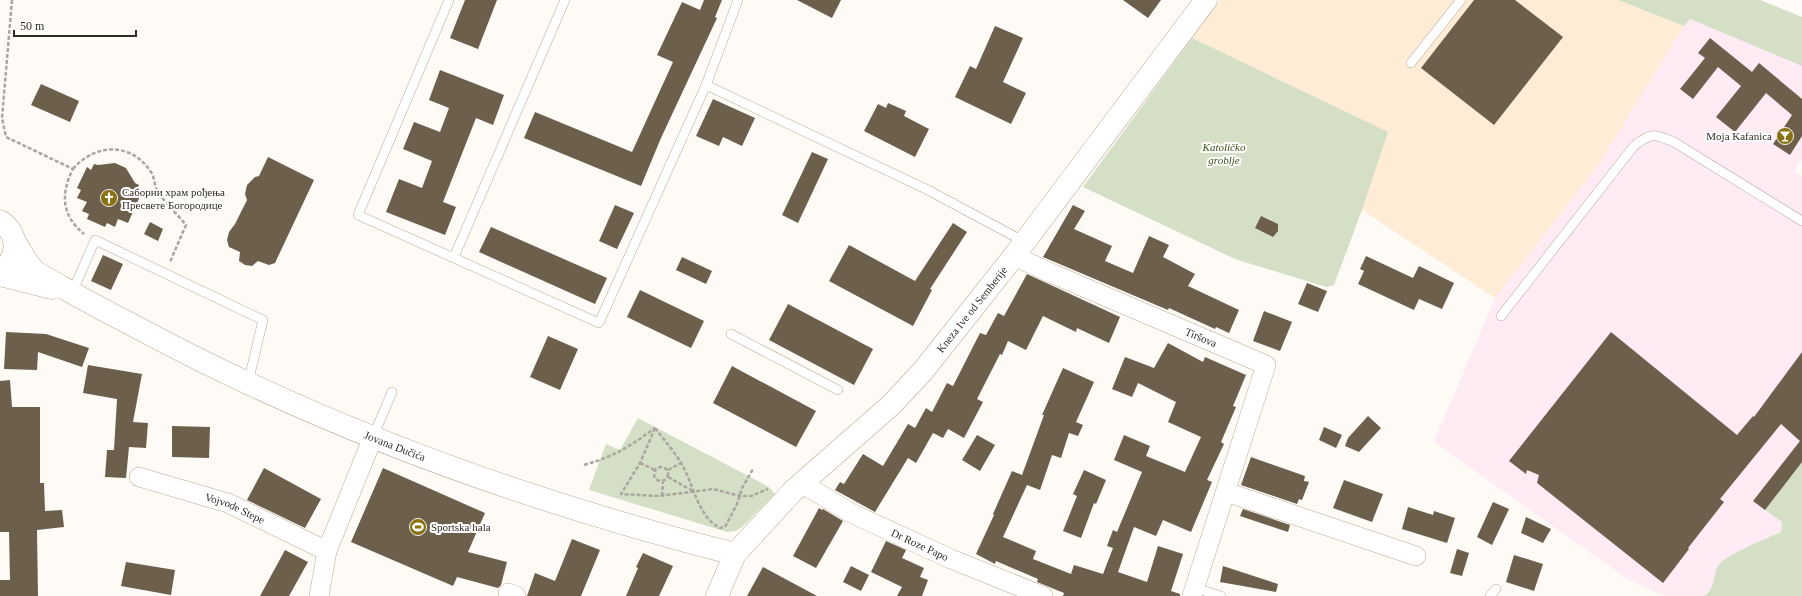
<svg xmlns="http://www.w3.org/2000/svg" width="1802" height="596" viewBox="0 0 1802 596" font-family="'Times New Roman',serif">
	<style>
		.built { fill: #feecd6 }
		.industrial { fill: #ffebf4 }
		.green { fill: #d5dfc6 }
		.building { fill: #6c5f4c }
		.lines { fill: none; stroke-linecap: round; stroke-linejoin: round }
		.service-casing { stroke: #baaa96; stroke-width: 10 }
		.minor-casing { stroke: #baaa96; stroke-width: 20 }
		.tertiary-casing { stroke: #baaa96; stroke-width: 23 }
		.secondary-casing { stroke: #baaa96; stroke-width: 23 }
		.path { stroke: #aba6a0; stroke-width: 2.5; stroke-dasharray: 4 2; stroke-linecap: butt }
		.service { stroke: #fff; stroke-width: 9 }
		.minor { stroke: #fff; stroke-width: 19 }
		.tertiary { stroke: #fff; stroke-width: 22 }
		.secondary { stroke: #fff; stroke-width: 22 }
		.labels { text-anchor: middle; stroke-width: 4; stroke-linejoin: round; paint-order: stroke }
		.poi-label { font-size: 11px; fill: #332c24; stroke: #fff; text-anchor: start }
		.park-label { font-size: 11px; font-style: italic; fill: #405318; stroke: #fff }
		.street-label { font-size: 11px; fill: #332c24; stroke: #fff }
	</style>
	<rect width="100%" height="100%" fill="#fefbf7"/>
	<path class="built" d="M1220,0H1618L1684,26L1598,166L1495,298L1362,210L1387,132L1192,38Z"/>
	<path class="industrial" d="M1690,19L1802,66V159L1794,172L1802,176V462L1782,522L1781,532L1728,557L1718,565L1712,588L1704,596H1664L1629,580L1434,442L1495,298L1598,166L1684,26Z"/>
	<g class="green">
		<path d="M1618,0H1760L1802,17V66L1690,19L1684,26Z"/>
		<path d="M1192,38L1388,132L1362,210L1334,285L1326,287L1235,259L1083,187Z"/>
		<path d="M638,418L769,487L775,494L742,527L736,531L727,532L589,490L606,444L620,450Z"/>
		<path d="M1802,462V596H1704C1715,590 1713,575 1718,566C1724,555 1768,538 1781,532L1782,522L1765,510Z"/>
	</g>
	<g class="building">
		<path d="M465,0H497L478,49L450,38Z"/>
		<path d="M704,0H722L715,17L717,18L661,138L641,186L524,138L535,112L632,152L673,62L657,55L682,2L700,10Z"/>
		<path d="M797,0H841L832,18Z"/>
		<path d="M1123,0H1161L1148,18Z"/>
		<path d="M1474,0H1515L1563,37L1494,125L1421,68Z"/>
		<path d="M995,26L1023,38L1003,82L1026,93L1011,124L955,97L970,66L976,69Z"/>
		<path d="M1710,38L1752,72L1759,63L1802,99V136L1790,155L1773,144L1792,115L1766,93L1735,132L1716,117L1741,86L1718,67L1693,99L1680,89L1705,58L1698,53Z"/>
		<path d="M440,70L504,95L493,125L476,118L443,202L456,207L445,235L386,212L399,179L422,188L432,161L403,149L414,122L440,132L449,108L429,100Z"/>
		<path d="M41,84L79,101L70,122L31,105Z"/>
		<path d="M713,99L755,118L742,146L723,137L719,146L696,136Z"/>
		<path d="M888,103L906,111L904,116L929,129L915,157L864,131L878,104L886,108Z"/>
		<path d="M812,152L828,159L798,223L782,215Z"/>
		<path d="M268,157L314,180L275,263L269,265L258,261L252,266L245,265L239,261L240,252L229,247L227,240L229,232L235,224L247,200L245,194L247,185L255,177L259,176Z"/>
		<path d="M115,163L126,168L135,183L139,185L136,191L141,194L128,223L118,219L115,227L107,223L105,227L87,219L89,214L82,211L87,202L77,198L81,190L77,188L87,167L91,170L94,164L98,165Z"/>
		<path d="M615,205L634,213L617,249L599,241Z"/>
		<path d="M1073,205L1085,211L1074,229L1112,246L1105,261L1133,273L1149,236L1169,245L1163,257L1195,274L1188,286L1239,310L1229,333L1216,327L1215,329L1169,308L1168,310L1043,257Z"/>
		<path d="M1261,216L1278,224V231L1273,237L1255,228Z"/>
		<path d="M150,222L163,229L158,241L144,234Z"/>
		<path d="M953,223L967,232L930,289L932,290L913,326L829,281L849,245L915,281Z"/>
		<path d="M491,227L607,278L595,304L479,252Z"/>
		<path d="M103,255L123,264L111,290L91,281Z"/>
		<path d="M1366,256L1413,278L1419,266L1454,283L1442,309L1419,299L1414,310L1358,284L1364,271L1360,269Z"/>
		<path d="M682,257L712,271L706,284L676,270Z"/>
		<path d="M1027,274L1120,317L1109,343L1077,328L1076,332L1043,316L1026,350L1008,341L1002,355L1000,354L977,399L983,402L964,438L948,429L943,438L933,433L916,463L908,458L875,512L835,490L840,482L844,484L863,454L883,466L908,424L915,428L926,408L932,412L947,383L953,386L980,333L986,335L998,313L1004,316Z"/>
		<path d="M1307,283L1327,291L1318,312L1298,304Z"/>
		<path d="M640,290L704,321L691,348L627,317Z"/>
		<path d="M788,304L873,349L854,385L769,340Z"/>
		<path d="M1264,311L1292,322L1280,351L1253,341Z"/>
		<path d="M6,332L46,334L89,348L82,367L38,352L37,370L4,369Z"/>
		<path d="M1611,332L1737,435L1753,416L1754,417L1802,352V462L1765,510L1753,501L1800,441L1781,424L1720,499L1724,502L1688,548L1689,549L1663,583L1537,483L1539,475L1527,470L1526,474L1509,461Z"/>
		<path d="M548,336L578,349L560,390L530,377Z"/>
		<path d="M1168,343L1203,362L1205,357L1246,375L1233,406L1236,407L1221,442L1224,444L1207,480L1212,482L1191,532L1163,520L1156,536L1134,527L1118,572L1147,582L1158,546L1183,554L1171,591L1180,594V596H1063L1064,593L1037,582L1038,579L996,561L995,564L976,554L994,515L993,514L1012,471L1022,475L1044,415H1042L1063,368L1094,382L1076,422L1083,425L1078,436L1069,433L1061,458L1052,455L1040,490L1027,485L1003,537L1036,551L1033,559L1071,574L1074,565L1103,574L1113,548L1107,546L1113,530L1117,532L1142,472L1114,460L1124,435L1150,446L1146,456L1185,472L1201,437L1168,422L1176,402L1138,383L1132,397L1112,389L1125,357L1154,368Z"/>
		<path d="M88,365L142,374L133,422L148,423L146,448L129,447L126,478L105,477L107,450H114L117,399L83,393Z"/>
		<path d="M732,366L816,411L796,447L713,403Z"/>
		<path d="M10,380L12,407H40V483H44L45,511L62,510L64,527L37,530L38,596H0V580H10L9,532H0V381Z"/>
		<path d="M1368,416L1381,428L1359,452L1345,446L1348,438Z"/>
		<path d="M172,426L210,427L209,458L172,457Z"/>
		<path d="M1324,427L1342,435L1336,448L1319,440Z"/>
		<path d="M977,435L995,445L980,471L962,460Z"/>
		<path d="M1251,457L1305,476L1304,481L1309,482L1302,500L1299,499L1297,504L1241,485Z"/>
		<path d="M264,468L321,499L305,528L247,500Z"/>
		<path d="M383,468L485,513L468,552L507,562L501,585L498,588L457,577L453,586L351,542Z"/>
		<path d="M1084,470L1106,480L1096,504L1094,503L1081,538L1063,531L1077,496L1073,494Z"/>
		<path d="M1344,480L1383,494L1372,522L1333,508Z"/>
		<path d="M1493,502L1509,509L1492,545L1477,537Z"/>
		<path d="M1408,507L1433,515L1434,511L1455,518L1447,543L1402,529Z"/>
		<path d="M819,508L822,510L823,509L843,521L816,568L793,556Z"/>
		<path d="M1243,509L1290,525L1288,532L1240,516Z"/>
		<path d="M1526,517L1551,529L1543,543L1521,533Z"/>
		<path d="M572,539L600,550L581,596H527L535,573L555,581Z"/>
		<path d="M886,541L906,550L902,558L924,568L920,577L928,580L922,596H897L902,587L871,572Z"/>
		<path d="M1457,549L1469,553L1462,576L1450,573Z"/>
		<path d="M285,550L308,562L289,596H260Z"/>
		<path d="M643,553L673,566L659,596H626L638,568L636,567Z"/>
		<path d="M1514,555L1543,564L1534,591L1506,582Z"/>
		<path d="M126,562L175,570L171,595L121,586Z"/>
		<path d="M851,566L869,575L861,591L843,582Z"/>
		<path d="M1223,566L1278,584L1276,592L1220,582Z"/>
		<path d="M763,567L817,596H747Z"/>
	</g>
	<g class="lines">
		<g class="service-casing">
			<g id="service">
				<path d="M449,0L358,215L599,323L706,85"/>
				<path d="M738,0L706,85L926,189L1025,242"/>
				<path d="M1411,63L1461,0"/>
				<path d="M454,257L565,0"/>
				<path d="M72,293L95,240L263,320L248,383"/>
				<path d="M1501,316L1634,146C1652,132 1654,134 1674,142L1802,221"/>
				<path d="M731,334L838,390"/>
				<path d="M373,437L392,392"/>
				<path d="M1195,588L1221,596"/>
				<path d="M1490,596L1496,589"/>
			</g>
		</g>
		<g class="minor-casing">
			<g id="minor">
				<path id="s1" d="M1014,256L1053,274L1266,365L1192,596"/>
				<path id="s2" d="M139,477L228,503L327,551"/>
				<path id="s3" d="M803,484L851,513L951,559L1043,596"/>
				<path d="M1226,492L1416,556"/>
				<path d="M508,593L516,596"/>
				<path d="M319,596L327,551L373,437"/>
			</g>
		</g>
		<g class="tertiary-casing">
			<g id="tertiary">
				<path id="s4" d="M15,242C21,251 27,265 36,272C43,277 52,281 60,286C86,301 113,315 140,329C328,430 530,502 735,554"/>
				<path d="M0,275L52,288"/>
				<path id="s5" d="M717,596L735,554L793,491L891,405L923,371L1014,256L1206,0"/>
			</g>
		</g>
		<g class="secondary-casing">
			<path id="secondary" d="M0,221C20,234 19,258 0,272"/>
		</g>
		<g class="path">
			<path d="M12,0L2,118L6,137L73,169C60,194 62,216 84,234"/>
			<path d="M73,169C94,144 131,141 151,172C155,178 154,186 158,192C166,204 177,214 186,225L170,262"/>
			<path d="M655,428L640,463L621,494L659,496L713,489L740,496H751L768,489"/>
			<path d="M655,428C664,440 674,451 681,463C694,484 697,516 720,528L725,527L737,504L742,488L753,469"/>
			<path d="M640,463L655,470"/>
			<path d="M584,465C615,456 629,447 655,428"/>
			<circle cx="661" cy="474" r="7"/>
			<path d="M668,470L681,463"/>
			<path d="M668,477L693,491"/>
			<path d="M662,496L663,482"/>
		</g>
		<use href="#service" class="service"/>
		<use href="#minor" class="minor"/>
		<use href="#tertiary" class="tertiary"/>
		<use href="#secondary" class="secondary"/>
	</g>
	<defs>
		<g id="bar-disc" transform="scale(0.9)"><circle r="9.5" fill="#897113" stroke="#fff"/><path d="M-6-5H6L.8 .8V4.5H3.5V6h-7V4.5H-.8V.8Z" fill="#fff"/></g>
		<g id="church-disc" transform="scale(0.9)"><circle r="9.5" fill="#897113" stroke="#fff"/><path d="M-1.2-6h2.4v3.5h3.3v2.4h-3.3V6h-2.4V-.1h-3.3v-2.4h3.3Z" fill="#fff"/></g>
		<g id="stadium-disc" transform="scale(0.9)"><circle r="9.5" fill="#897113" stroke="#fff"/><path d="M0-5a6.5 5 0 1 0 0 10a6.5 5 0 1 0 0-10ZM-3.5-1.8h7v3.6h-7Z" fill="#fff"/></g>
	</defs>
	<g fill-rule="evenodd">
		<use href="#bar-disc" x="1785" y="136"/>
		<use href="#church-disc" x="109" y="198"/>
		<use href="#stadium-disc" x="418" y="527"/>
	</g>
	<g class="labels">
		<g class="poi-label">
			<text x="1772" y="140" text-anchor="end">Moja Kafanica</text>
			<text x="122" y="196">Саборни храм рођења<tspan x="122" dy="13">Пресвете Богородице</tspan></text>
			<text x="431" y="531">Sportska hala</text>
		</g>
		<g class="park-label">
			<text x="1224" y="151">Katoličko<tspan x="1224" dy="13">groblje</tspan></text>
		</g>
		<g class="street-label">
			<text dy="4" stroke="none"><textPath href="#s5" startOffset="387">Kneza Ive od Semberije</textPath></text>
			<text dy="4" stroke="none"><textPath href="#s1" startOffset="204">Tiršova</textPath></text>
			<text dy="4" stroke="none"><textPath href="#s4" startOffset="436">Jovana Dučića</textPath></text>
			<text dy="4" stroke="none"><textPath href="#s2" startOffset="101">Vojvode Stepe</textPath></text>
			<text dy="4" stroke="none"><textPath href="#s3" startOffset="132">Dr Roze Papo</textPath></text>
		</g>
	</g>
	<path d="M14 30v6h122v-6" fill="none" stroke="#332c24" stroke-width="2"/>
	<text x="20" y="30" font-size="12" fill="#332c24" stroke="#ffffff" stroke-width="3" paint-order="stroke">50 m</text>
</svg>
